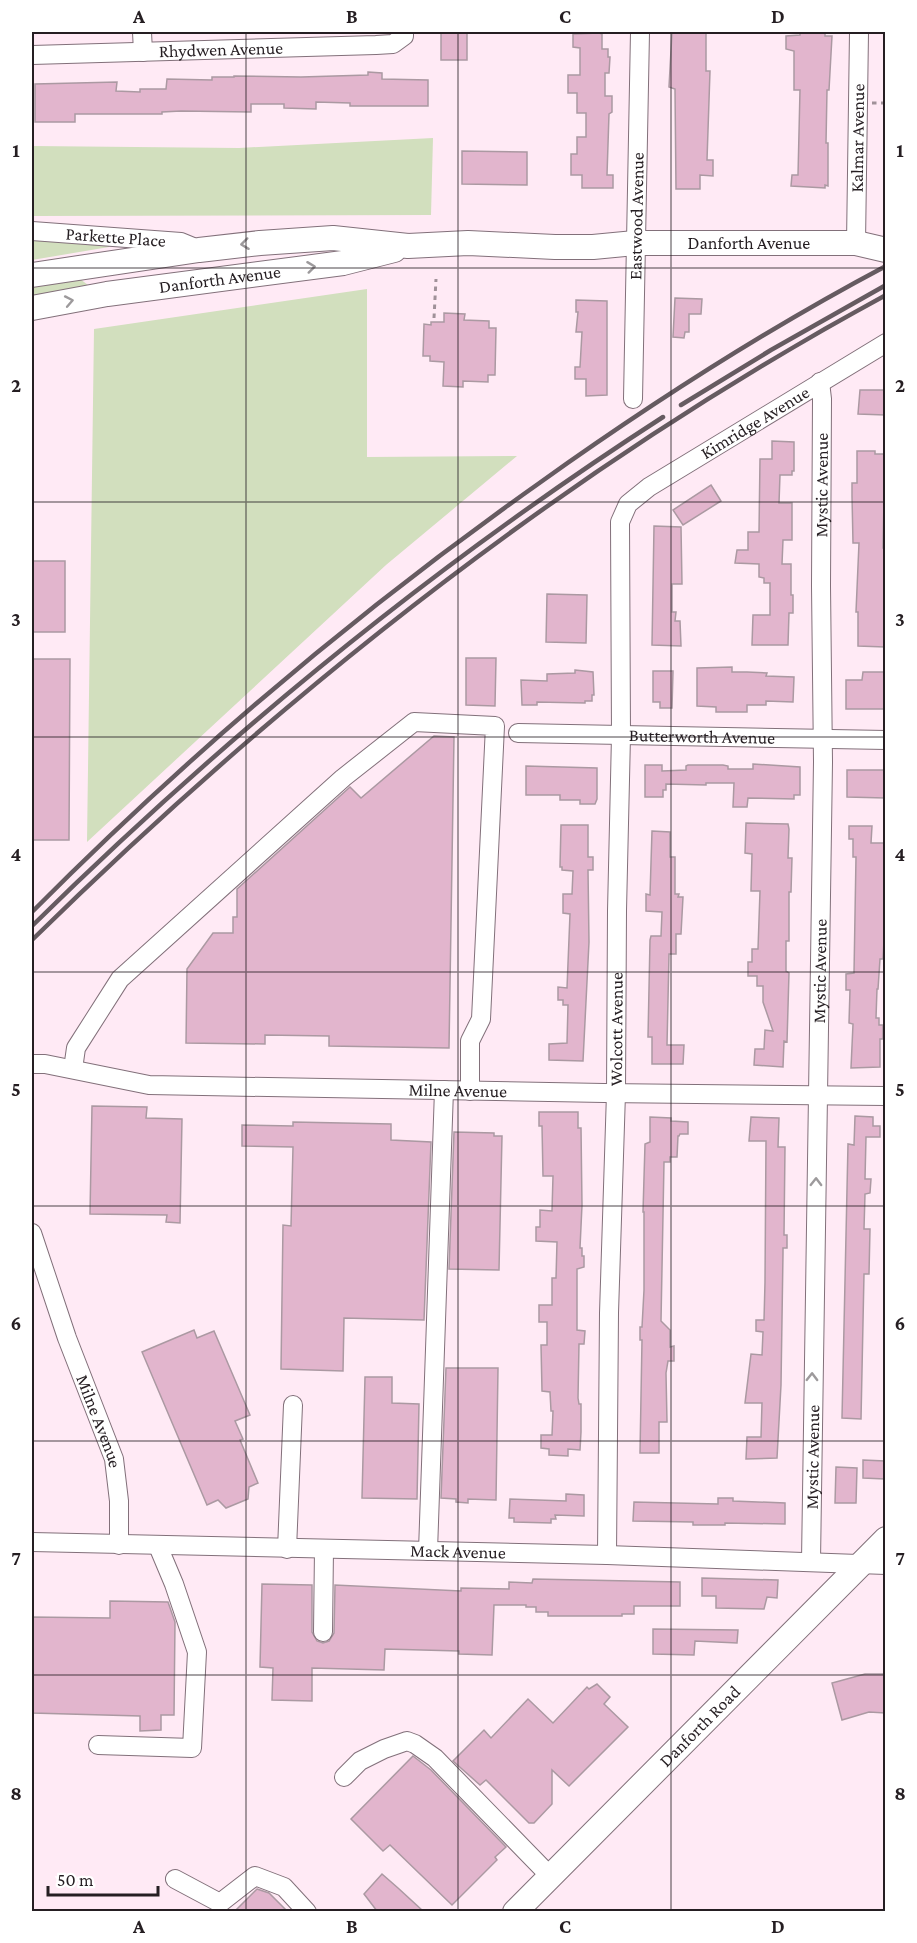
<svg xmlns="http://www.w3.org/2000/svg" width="917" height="1943" viewBox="0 0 917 1943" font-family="'Crimson Pro',serif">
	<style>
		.green { fill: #d2dfbe }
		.building { fill: #e2b5cd; stroke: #ab99a2; stroke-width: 1.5 }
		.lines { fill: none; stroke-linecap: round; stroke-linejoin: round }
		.minor-casing { stroke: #82707a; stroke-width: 20 }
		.major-casing { stroke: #82707a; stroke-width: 26 }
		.path { stroke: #a09199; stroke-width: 3; stroke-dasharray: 4.5 4.5; stroke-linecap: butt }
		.minor { stroke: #fff; stroke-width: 18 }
		.major { stroke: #fff; stroke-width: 24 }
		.rail { stroke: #665b61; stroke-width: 4.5 }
		.oneway { stroke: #9d9a9c }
		.grid { fill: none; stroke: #251e22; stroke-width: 1.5; stroke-opacity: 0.55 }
		.labels { text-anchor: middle; stroke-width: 6; stroke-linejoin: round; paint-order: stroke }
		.street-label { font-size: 18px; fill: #251e22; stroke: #fff }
		.neatline { fill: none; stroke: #251e22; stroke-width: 2 }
		.grid-label { font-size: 20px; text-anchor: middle; font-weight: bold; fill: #251e22 }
	</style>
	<rect width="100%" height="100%" fill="#ffeaf5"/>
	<g class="green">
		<path d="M433,138L431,215L32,216V146L239,148Z"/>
		<path d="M32,240L109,245V247L32,260Z"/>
		<path d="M80,279L92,288L32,301V286Z"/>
		<path d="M367,289V457L517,456L386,565L87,842L94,329Z"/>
	</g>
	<g class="building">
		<rect x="441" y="32" width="26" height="28"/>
		<path d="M672,32H706V71H710L707,160H713V176L700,175V189H676L675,89L669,87Z"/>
		<path d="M800,32H825V36H832L829,90H827L826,143H828V186L825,185V188L791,186L792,175H798L800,90H794V51L786,49V36L800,35Z"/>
		<path d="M599,33L602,34V49H608V57H610L609,73H605V96H612V112L609,114L607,175H613V188H582V175H571V154H577V137H586V113H577V93H568V75H580V48L573,47V34Z"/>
		<path d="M368,72L382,73V79L428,80V106H350V103L316,102V109L284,108V104H251V112L181,111L162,112V114H75V122H35V84L117,82L116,91L140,92V89H166L167,79L212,80V77H234V76L301,77L368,75Z"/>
		<path d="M462,151L527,152V185L462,184Z"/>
		<path d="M675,298L702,299L701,314H689V332H685L684,338L673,337Z"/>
		<path d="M576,300L607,301V395L586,396V379H575V367H580L582,332H576L578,312H576Z"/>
		<path d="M444,313L465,314L464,320L489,321V328H496L495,375H488V382L463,381V387L443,386L444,362L430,361V356H423L424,324L431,325V322H444Z"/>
		<path d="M860,390H885V415L858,414Z"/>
		<path d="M772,441L794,442V471H792V475H780L779,503H792V540H783L782,564H791V595H793V613H789L788,645H752L753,615H770V583H764V578L759,577V564L735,563L737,550H748V532H759L760,459H772Z"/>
		<path d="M857,451H875V454H885L883,548H885V647L858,646V612H856L859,543H853L852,496V483H857Z"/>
		<path d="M711,485L721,501L683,525L673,510Z"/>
		<path d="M654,526L681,527L682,584H672V612H676L675,621H680L681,646L652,645Z"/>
		<rect x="32" y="561" width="33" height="71"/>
		<path d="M547,594L587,595L586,643L546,642Z"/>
		<path d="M466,658H496L495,706L466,705Z"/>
		<path d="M32,659H70L69,840H32Z"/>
		<path d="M732,667V672H747L767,673L766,676L794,677L793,702L766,701V705H747V712H716V707L697,706V668Z"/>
		<path d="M575,670L593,672L594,695H592V701H585V703L537,702V705H522L521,680L547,681V674L575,673Z"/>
		<path d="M653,671H673L672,708H660V702H653Z"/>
		<path d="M863,672H885V709H846V680H862Z"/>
		<path d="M434,736L454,737L449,1048L329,1046V1036L265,1035V1044L186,1043L187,969L213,933H233V917H237V889L350,787L361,798Z"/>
		<path d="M753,764L800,767V795H794V799L748,798L747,807H733L734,783H706V785L666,784V790H663V797H645V765H662V771L686,770V766L688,765H723L728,766V769H753Z"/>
		<path d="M526,766L597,768V799L595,804H580V800H560V795H526Z"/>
		<path d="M847,770H885V798L847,797Z"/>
		<path d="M746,823L788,824L789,829L788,858H792L791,892H789V941H786V971L789,973L787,1042L784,1041L783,1067L754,1065L755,1049H764L765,1030L773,1031L763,1002V986H757V976H748V962H752V949H758L760,891H751L752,854L745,853Z"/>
		<path d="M561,825H588V857H593V870H588L589,942L583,1061L549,1060V1044L567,1043L568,1005H563V1000H558V987L567,988L570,914L563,913V894H572L573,871L562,870V867H560Z"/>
		<path d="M849,826H872L871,843H885V941H884L883,959H880L878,989H877L876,1018H879V1025H883V1039H880V1067L851,1068L853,1024L849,1023L850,990H846V974L854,973L856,857H853V839H849Z"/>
		<path d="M652,831L670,832V857H675V894H679L678,897H683L681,934H676V954H669L667,1045H684L683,1064H652V1037H648L650,940L651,936H661L662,912L646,911V894L650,895Z"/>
		<path d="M92,1106L147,1107L146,1118L182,1119L180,1223L166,1222L167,1215L90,1214Z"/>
		<path d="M539,1112H578V1128H581L582,1205L580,1248H582V1256H584V1267L577,1269V1330L585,1331L584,1344H579L578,1398L579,1404H581V1432L580,1450L568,1449V1456L549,1455V1449L541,1448V1435H552L553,1411H551L550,1392L542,1391L541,1345H547V1322H539V1305H552V1278H556L557,1242L536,1241V1227H540V1210L552,1211L553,1176H543L542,1126H539Z"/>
		<path d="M855,1116L873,1117V1126H880V1137H866L865,1179H871L870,1193L865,1194L864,1229H870L869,1274H864L861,1419L842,1418L848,1144L854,1145Z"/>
		<path d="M650,1117L671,1118V1121L688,1122V1134H680L679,1136H678L677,1157H670V1162H664L661,1321L670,1330V1347L674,1346V1361H668L666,1373L667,1422H659V1453H640L642,1340H640V1327H642L644,1290V1212H643L645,1144L650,1142Z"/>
		<path d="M751,1117L779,1118L778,1147H785L784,1235H787V1248H783V1253L781,1385L777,1458L746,1459L747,1437H761L762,1403H745L751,1354L762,1355L763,1332L756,1331V1320H764L765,1282L766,1141H749Z"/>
		<path d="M293,1122L391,1124V1140L431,1142L424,1320L344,1318L343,1371L281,1369L283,1225L291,1226L293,1147L242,1146V1125L293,1126Z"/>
		<path d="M454,1132L494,1133V1136H502L499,1270L449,1269Z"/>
		<path d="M194,1330L197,1338L214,1331L250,1415L235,1421L243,1439L240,1440L258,1483L249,1487L248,1499L226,1508L218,1500L207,1505L142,1352Z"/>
		<path d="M446,1368H498L496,1500L468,1499V1503L456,1502V1499L441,1498Z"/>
		<path d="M365,1377H392V1403L419,1404L417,1499L362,1498Z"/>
		<path d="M863,1460L885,1461V1479L863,1478Z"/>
		<path d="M836,1467L857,1468L856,1503H835Z"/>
		<path d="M566,1494L584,1495V1516L555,1515L556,1519H551V1523L514,1522V1518H509L510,1499L566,1501Z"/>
		<path d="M718,1498H733V1501L785,1503V1524L725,1523V1525H693V1522L633,1521L634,1502L718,1504Z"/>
		<path d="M702,1578L778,1580L777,1598L767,1597L764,1609L716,1608V1596H702Z"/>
		<path d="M533,1579L680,1582V1606H634V1614H622V1616H548V1612H536V1607H526V1605H494L492,1655L459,1654V1651L385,1649L384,1670L312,1668V1701L272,1700L273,1668L260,1667L262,1584L312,1585V1632L317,1641L323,1643L329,1641L334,1633L335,1585L461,1591V1588L509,1589V1582L532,1583Z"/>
		<path d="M110,1601L168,1602L175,1622L174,1715H161V1730L140,1731V1716L32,1713V1617L110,1618Z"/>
		<path d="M653,1629L738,1630L737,1643L695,1641L694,1655L653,1654Z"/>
		<path d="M865,1674H885V1713L869,1712L842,1720L832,1683Z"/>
		<path d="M597,1684L610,1697L604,1704L628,1727L569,1786L552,1770V1804L534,1823H529L486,1780L480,1785L453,1761L484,1730L491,1738L528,1699L553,1723L587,1687L589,1689Z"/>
		<path d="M413,1756L431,1770L506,1847L495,1857L497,1860L452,1905L390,1845L383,1851L351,1819Z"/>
		<path d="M382,1874L398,1888L423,1911H377L364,1894Z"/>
		<path d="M257,1889L269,1893L287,1911H235Z"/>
	</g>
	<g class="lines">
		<g class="minor-casing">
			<g id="minor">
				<path d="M142,32L143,52"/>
				<path id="s1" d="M32,55L376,45L393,44L404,36V32"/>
				<path id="s2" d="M32,231L181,242L198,249"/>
				<path id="s3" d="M856,243L859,32"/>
				<path id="s4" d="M633,399L640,32"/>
				<path id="s5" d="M518,733L886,740"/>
				<path id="s6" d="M32,1064H45L149,1085L604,1093L886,1096"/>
				<path d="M73,1069L76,1048L120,979L343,778L414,722L495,726L481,1019L470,1041V1091"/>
				<path id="s7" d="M32,1233L67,1338L114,1459L119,1501V1545"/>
				<path id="s8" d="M32,1542L607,1555L886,1565"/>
				<path d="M287,1549L293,1405"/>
				<path d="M428,1551L444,1090"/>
				<path id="s9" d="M607,1555L609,1313L616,1093L617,911L621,736L620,522L628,504L649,487L886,343"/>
				<path id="s10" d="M811,1561L823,762L821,586L822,399L820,382"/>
				<path d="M323,1632L324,1549"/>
				<path d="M98,1745L192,1748L197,1652L174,1584L158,1546"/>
				<path d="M344,1777L360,1761L384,1749L407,1741L415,1744L435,1758L549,1875"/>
				<path d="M175,1879L220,1903L255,1876L284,1887L307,1912"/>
			</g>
		</g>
		<g class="major-casing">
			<g id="major">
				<path id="s11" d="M32,275L199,250L260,243L333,238L408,246L468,243L555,247H593L635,243H856L886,250"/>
				<path id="s12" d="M32,308L107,294L343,263L394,250"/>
				<path id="s13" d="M515,1912L886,1539"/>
			</g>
		</g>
		<g class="path">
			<path d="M872,103H886"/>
			<path d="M434,318L436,279"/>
		</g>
		<use href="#minor" class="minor"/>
		<use href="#major" class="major"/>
		<g class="rail">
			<path d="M681,405L771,350L886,285"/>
			<path d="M32,912C188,755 357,612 538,484C650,404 765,330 886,266"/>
			<path d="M32,926C225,736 435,564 663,417"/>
			<path d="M32,940C287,690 570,466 886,295"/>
		</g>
	</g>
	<defs><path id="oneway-chevron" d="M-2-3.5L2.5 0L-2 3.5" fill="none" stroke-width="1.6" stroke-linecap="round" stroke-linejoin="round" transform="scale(1.5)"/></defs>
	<g class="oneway">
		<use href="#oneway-chevron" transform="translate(245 244) rotate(173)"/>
		<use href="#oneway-chevron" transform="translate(311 267) rotate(-7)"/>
		<use href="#oneway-chevron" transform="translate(69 301) rotate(-11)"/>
		<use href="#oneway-chevron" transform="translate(816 1182) rotate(-89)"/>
		<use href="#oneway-chevron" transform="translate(812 1377) rotate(-89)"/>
	</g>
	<path class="grid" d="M246,32V1912M458,32V1912M671,32V1912M32,268H886M32,502H886M32,737H886M32,972H886M32,1206H886M32,1441H886M32,1675H886"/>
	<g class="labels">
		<g class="street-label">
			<text dy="6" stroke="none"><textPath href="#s1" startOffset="189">Rhydwen Avenue</textPath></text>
			<text dy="6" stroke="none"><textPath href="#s3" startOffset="105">Kalmar Avenue</textPath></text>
			<text dy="6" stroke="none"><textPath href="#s4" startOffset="183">Eastwood Avenue</textPath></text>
			<text dy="6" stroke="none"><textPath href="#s2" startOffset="84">Parkette Place</textPath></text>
			<text dy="6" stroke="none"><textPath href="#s11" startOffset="720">Danforth Avenue</textPath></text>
			<text dy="6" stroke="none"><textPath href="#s12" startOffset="190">Danforth Avenue</textPath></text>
			<text dy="6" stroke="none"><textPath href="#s9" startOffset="1204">Kimridge Avenue</textPath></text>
			<text dy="6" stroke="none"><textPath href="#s10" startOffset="1076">Mystic Avenue</textPath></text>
			<text dy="6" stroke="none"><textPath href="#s5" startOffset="184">Butterworth Avenue</textPath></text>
			<text dy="6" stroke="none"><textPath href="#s10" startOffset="590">Mystic Avenue</textPath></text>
			<text dy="6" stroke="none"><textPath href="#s9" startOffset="526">Wolcott Avenue</textPath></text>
			<text dy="6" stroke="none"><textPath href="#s6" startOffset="428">Milne Avenue</textPath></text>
			<text dy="6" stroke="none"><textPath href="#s7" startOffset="200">Milne Avenue</textPath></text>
			<text dy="6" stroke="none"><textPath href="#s10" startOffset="104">Mystic Avenue</textPath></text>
			<text dy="6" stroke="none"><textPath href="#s8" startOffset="426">Mack Avenue</textPath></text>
			<text dy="6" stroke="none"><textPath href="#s13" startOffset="262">Danforth Road</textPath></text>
		</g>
	</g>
	<rect width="917" height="1943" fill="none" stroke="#ffffff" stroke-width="66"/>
	<path d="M48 1886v9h110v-9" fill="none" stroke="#251e22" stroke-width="3"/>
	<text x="57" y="1886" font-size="18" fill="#251e22" stroke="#ffffff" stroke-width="4.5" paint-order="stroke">50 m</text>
	<rect x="33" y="33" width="851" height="1877" class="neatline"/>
	<g class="grid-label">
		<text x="139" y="23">A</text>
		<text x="352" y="23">B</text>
		<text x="565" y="23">C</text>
		<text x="778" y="23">D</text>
		<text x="16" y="157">1</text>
		<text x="900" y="157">1</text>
		<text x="16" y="392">2</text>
		<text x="900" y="392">2</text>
		<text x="16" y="626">3</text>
		<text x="900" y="626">3</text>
		<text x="16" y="861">4</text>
		<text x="900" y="861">4</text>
		<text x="16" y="1096">5</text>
		<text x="900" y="1096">5</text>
		<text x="16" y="1330">6</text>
		<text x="900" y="1330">6</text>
		<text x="16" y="1565">7</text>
		<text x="900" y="1565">7</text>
		<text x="16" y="1800">8</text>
		<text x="900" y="1800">8</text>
		<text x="139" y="1933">A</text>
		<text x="352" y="1933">B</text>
		<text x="565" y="1933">C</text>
		<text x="778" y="1933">D</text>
	</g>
</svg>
